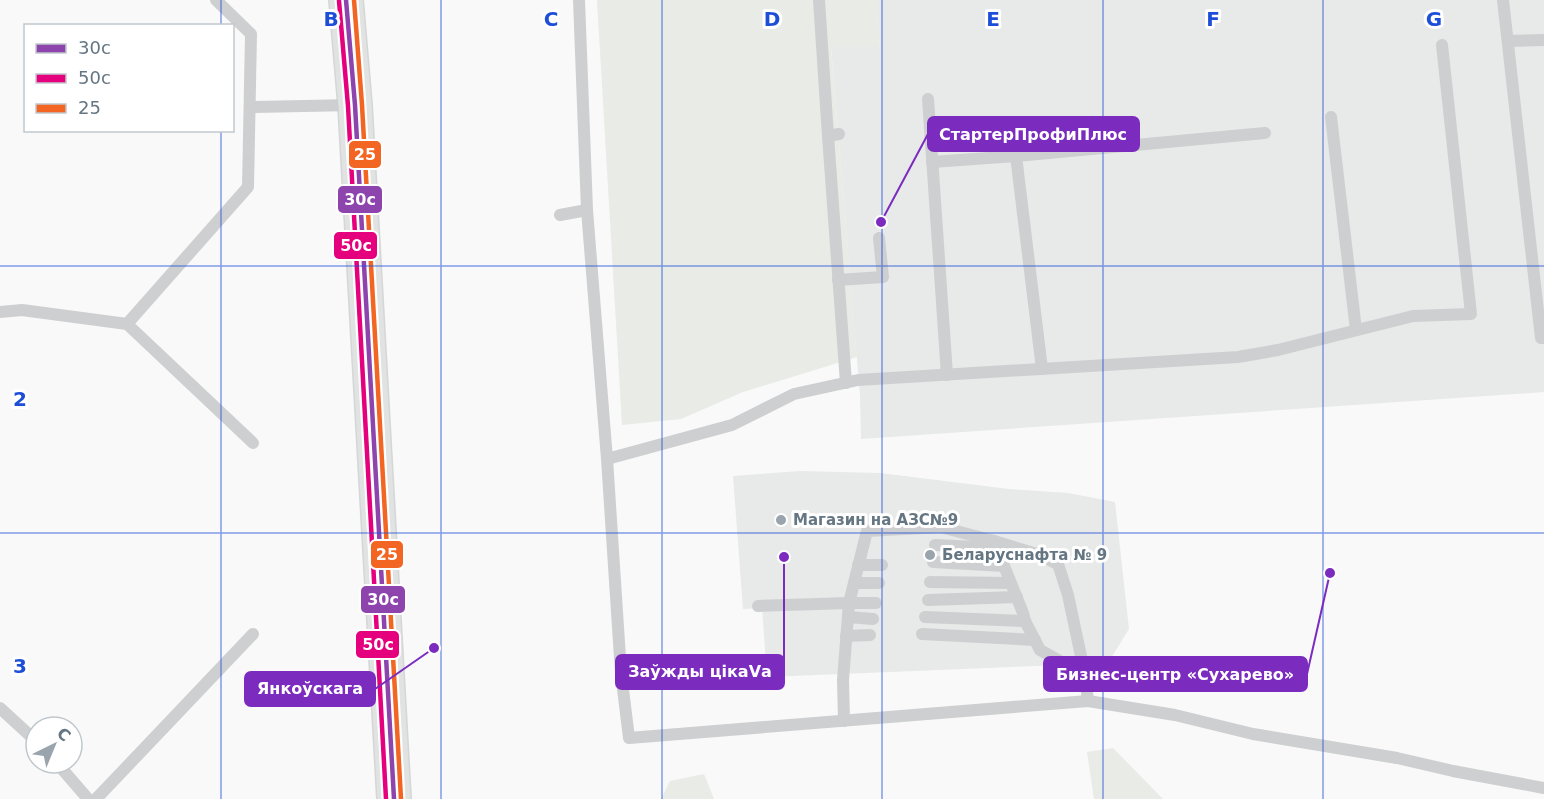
<svg xmlns="http://www.w3.org/2000/svg" width="1544" height="799" viewBox="0 0 1544 799" font-family="'DejaVu Sans',sans-serif">
	<style>
		.built { fill: #e8e9e9 }
		.green { fill: #e8ebe6 }
		.lines { fill: none; stroke-linecap: round; stroke-linejoin: round }
		.secondary-casing { stroke: #d5d6d7; stroke-width: 36 }
		.lane { stroke: #cecfd0; stroke-width: 12 }
		.secondary { stroke: #e1e2e2; stroke-width: 33 }
		.bus-1-casing { stroke: #fff; stroke-width: 9 }
		.bus-2-casing { stroke: #fff; stroke-width: 9 }
		.bus-3-casing { stroke: #fff; stroke-width: 9 }
		.bus-1 { stroke: #8e44ad; stroke-width: 4.5 }
		.bus-2 { stroke: #e5007d; stroke-width: 4.5 }
		.bus-3 { stroke: #f26522; stroke-width: 4.5 }
		.grid { fill: none; stroke: #1d4ed8; stroke-width: 1.5; stroke-opacity: 0.55 }
		.poi-dot { fill: #99a4ac; stroke: #fff; stroke-width: 2 }
		.labels { text-anchor: middle; stroke-width: 6; stroke-linejoin: round; paint-order: stroke }
		.poi-label { font-size: 15px; font-weight: bold; fill: #657683; stroke: #fff; text-anchor: start }
		.grid-label { font-size: 20px; text-anchor: middle; font-weight: bold; fill: #1d4ed8; stroke: #fff; stroke-width: 6; stroke-linejoin: round; paint-order: stroke }
		.leader { fill: none; stroke: #7b2cbf; stroke-width: 2 }
		.callout-dot { fill: #7b2cbf; stroke: #fff; stroke-width: 2 }
		.callout { fill: #7b2cbf; stroke: #7b2cbf; stroke-width: 2 }
		.callout-label { font-size: 16px; text-anchor: middle; font-weight: bold; fill: #fff }
		.line-badge { stroke: #fff; stroke-width: 2 }
		.badge-label { font-size: 16px; text-anchor: middle; font-weight: bold; fill: #fff }
	</style>
	<rect width="100%" height="100%" fill="#f9f9f9"/>
	<g class="built">
		<path d="M876,0H1544V392L861,439L860,396L831,46L880,47Z"/>
		<path d="M800,471L880,473L1009,489L1068,493L1115,502L1129,629L1108,663L767,677L762,608L743,609L733,476Z"/>
	</g>
	<g class="green">
		<path d="M597,0H876L880,47H831L857,357L743,392L681,419L622,425Z"/>
		<path d="M1113,748L1163,799H1094L1087,752Z"/>
		<path d="M704,774L714,799H661L670,781Z"/>
	</g>
	<g class="lines">
		<g class="secondary-casing">
			<path id="secondary" d="M346,0L355,105L394,799"/>
		</g>
		<g class="lane">
			<path d="M579,0L587,210L607,459L621,673L629,738L1088,701L1175,715L1253,734L1397,758L1453,771L1544,788"/>
			<path d="M819,0L828,136L839,134"/>
			<path d="M1503,0L1541,338H1544"/>
			<path d="M1508,41L1544,40"/>
			<path d="M928,99L947,375"/>
			<path d="M250,107L354,105"/>
			<path d="M1331,117L1356,330"/>
			<path d="M828,136L846,383"/>
			<path d="M932,162L1016,156"/>
			<path d="M560,215L587,210"/>
			<path d="M838,280L883,277L879,238"/>
			<path d="M0,312L22,310L127,324L253,443"/>
			<path d="M127,324L248,187L251,34L216,0"/>
			<path d="M1042,369L1016,156L1265,133"/>
			<path d="M607,459L732,425L794,394L858,380L1238,357L1278,350L1413,316L1471,314L1442,45"/>
			<path d="M994,541L1037,554L1058,564L1068,595L1085,675"/>
			<path d="M935,545L997,548"/>
			<path d="M933,562L1004,566"/>
			<path d="M858,565H882"/>
			<path d="M930,582L1010,583"/>
			<path d="M854,583H879"/>
			<path d="M928,600L1017,597"/>
			<path d="M876,603H849L867,531L941,527L994,541L1023,613L1025,621L1040,650L1085,675L1088,701"/>
			<path d="M758,606L849,603L843,680L844,721"/>
			<path d="M848,617L873,619"/>
			<path d="M925,617L1025,621"/>
			<path d="M922,634L1035,640"/>
			<path d="M846,636L870,635"/>
			<path d="M0,708L36,741"/>
			<path d="M57,763L88,799"/>
			<path d="M96,799L253,634"/>
		</g>
		<use href="#secondary" class="secondary"/>
		<g class="bus-1-casing">
			<path id="bus-1" d="M346,0L355,105L394,799"/>
		</g>
		<g class="bus-2-casing">
			<path id="bus-2" d="M339,1L348,106L386,799"/>
		</g>
		<g class="bus-3-casing">
			<path id="bus-3" d="M354,0L362,105L401,799"/>
		</g>
		<use href="#bus-1" class="bus-1"/>
		<use href="#bus-2" class="bus-2"/>
		<use href="#bus-3" class="bus-3"/>
	</g>
	<path class="grid" d="M221,0V26M441,0V799M662,0V799M882,0V799M1103,0V799M1323,0V799M221,130V799M0,266H1544M0,533H1544"/>
	<g class="poi-dot">
		<circle cx="781" cy="520" r="6"/>
		<circle cx="930" cy="555" r="6"/>
	</g>
	<g class="labels">
		<g class="poi-label">
			<text x="793" y="525">Магазин на АЗС№9</text>
			<text x="942" y="560">Беларуснафта № 9</text>
		</g>
	</g>
	<g class="grid-label">
		<text x="331" y="26">B</text>
		<text x="551" y="26">C</text>
		<text x="772" y="26">D</text>
		<text x="993" y="26">E</text>
		<text x="1213" y="26">F</text>
		<text x="1434" y="26">G</text>
		<text x="20" y="406">2</text>
		<text x="20" y="673">3</text>
	</g>
	<path class="leader" d="M881 222L928 134M784 557L784 672M1330 573L1307 674M434 648L375 689"/>
	<g class="callout-dot">
		<circle cx="881" cy="222" r="6"/>
		<circle cx="784" cy="557" r="6"/>
		<circle cx="1330" cy="573" r="6"/>
		<circle cx="434" cy="648" r="6"/>
	</g>
	<g class="callout">
		<rect x="928" y="117" width="211" height="34" rx="6"/>
		<rect x="616" y="655" width="168" height="34" rx="6"/>
		<rect x="1044" y="657" width="263" height="34" rx="6"/>
		<rect x="245" y="672" width="130" height="34" rx="6"/>
	</g>
	<g class="callout-label">
		<text x="1033" y="140">СтартерПрофиПлюс</text>
		<text x="700" y="677">Заўжды цікаVа</text>
		<text x="1175" y="680">Бизнес-центр «Сухарево»</text>
		<text x="310" y="694">Янкоўскага</text>
	</g>
	<g class="line-badge">
		<rect x="348" y="140" width="34" height="29" rx="6" fill="#f26522"/>
		<rect x="337" y="185" width="46" height="29" rx="6" fill="#8e44ad"/>
		<rect x="333" y="231" width="45" height="29" rx="6" fill="#e5007d"/>
		<rect x="370" y="540" width="34" height="29" rx="6" fill="#f26522"/>
		<rect x="360" y="585" width="46" height="29" rx="6" fill="#8e44ad"/>
		<rect x="355" y="630" width="45" height="29" rx="6" fill="#e5007d"/>
	</g>
	<g class="badge-label">
		<text x="365" y="160">25</text>
		<text x="360" y="205">30с</text>
		<text x="356" y="251">50с</text>
		<text x="387" y="560">25</text>
		<text x="383" y="605">30с</text>
		<text x="378" y="650">50с</text>
	</g>
	<rect x="24" y="24" width="210" height="108" fill="#ffffff" stroke="#c1c8cd" stroke-width="1.5"/>
	<rect x="36" y="44" width="30" height="9" fill="#8e44ad" stroke="#c1c8cd" stroke-width="1.5"/>
	<text x="78" y="54" font-size="18" fill="#657683">30с</text>
	<rect x="36" y="74" width="30" height="9" fill="#e5007d" stroke="#c1c8cd" stroke-width="1.5"/>
	<text x="78" y="84" font-size="18" fill="#657683">50с</text>
	<rect x="36" y="104" width="30" height="9" fill="#f26522" stroke="#c1c8cd" stroke-width="1.5"/>
	<text x="78" y="114" font-size="18" fill="#657683">25</text>
	<g transform="translate(54 745) rotate(43)"><circle r="28" fill="#ffffff" stroke="#c1c8cd" stroke-width="1.5"/>
	<path d="M0-4.5L10 22L0 15L-10 22Z" fill="#99a4ac"/>
	<text y="-9" font-size="16" font-weight="bold" text-anchor="middle" fill="#657683">С</text>
	</g>
</svg>
